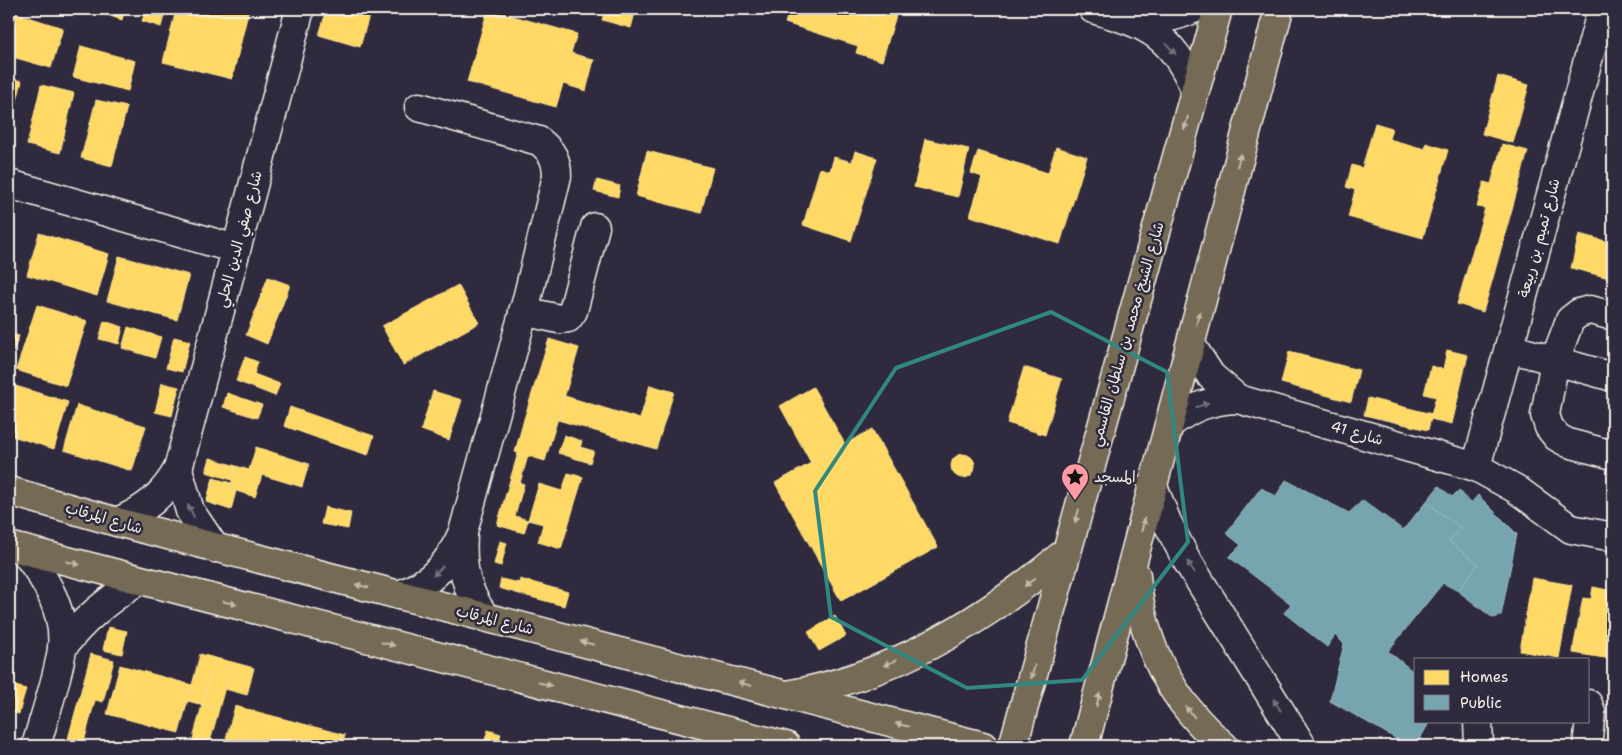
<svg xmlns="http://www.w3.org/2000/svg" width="1622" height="755" viewBox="0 0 1622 755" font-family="'Shantell Sans','Playpen Sans Arabic',sans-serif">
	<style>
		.homes { fill: #ffd966; stroke: #fce08d }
		.public { fill: #76a5af; stroke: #9cbcc0 }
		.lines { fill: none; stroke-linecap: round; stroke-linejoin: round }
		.minor-casing { stroke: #f4f1e8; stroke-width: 31 }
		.major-casing { stroke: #f4f1e8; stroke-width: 31 }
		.minor { stroke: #2f2a3d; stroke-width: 28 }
		.major { stroke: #756a55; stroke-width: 28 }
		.oneway { fill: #747079 }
		.oneway2 { fill: #c1bbad }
		.marked { fill: none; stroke: #318880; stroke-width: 4; stroke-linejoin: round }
		.labels { text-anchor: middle; stroke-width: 5; stroke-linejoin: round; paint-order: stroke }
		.street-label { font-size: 15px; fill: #f4f1e8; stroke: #2f2a3d }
		.poi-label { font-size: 15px; fill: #f4f1e8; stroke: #2f2a3d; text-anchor: start }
	</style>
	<rect width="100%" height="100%" fill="#2f2a3d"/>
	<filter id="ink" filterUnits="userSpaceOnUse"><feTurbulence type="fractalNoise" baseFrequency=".02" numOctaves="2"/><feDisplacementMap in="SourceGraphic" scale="10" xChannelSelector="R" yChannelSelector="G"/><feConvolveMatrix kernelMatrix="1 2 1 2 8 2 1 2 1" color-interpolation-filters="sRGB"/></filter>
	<g filter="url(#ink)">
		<g class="homes">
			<path d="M90,9H125L122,20Z"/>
			<path d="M146,9H166L161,27L142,21Z"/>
			<path d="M185,9H249L232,79L163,62L176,10L184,12Z"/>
			<path d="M327,9H371L360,47L319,35Z"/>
			<path d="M488,9L577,34L571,53L594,60L586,91L563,84L556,107L467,82Z"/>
			<path d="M605,9H636L631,28L602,20Z"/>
			<path d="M790,9H869L858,46L785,23Z"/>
			<path d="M869,9H898L882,61L856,53Z"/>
			<path d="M9,11L63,28L51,68L9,56Z"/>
			<path d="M81,46L135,61L128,91L73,77Z"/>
			<path d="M1498,76L1529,85L1513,143L1482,134Z"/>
			<path d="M9,78L22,81L9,133Z"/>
			<path d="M41,85L74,93L60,153L27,145Z"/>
			<path d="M96,100L127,107L112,166L81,158Z"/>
			<path d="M1375,123L1392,128L1389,139L1425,149L1426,143L1448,150L1423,238L1348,217L1355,190L1346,187L1352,165L1362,168Z"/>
			<path d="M925,139L969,149L958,197L914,187Z"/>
			<path d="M1502,144L1528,151L1493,278L1467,270L1485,208L1477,207L1484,182L1491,184Z"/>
			<path d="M1056,147L1087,157L1060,244L970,216L982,177L971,173L978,151L1048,173Z"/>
			<path d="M647,151L713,168L701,213L636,196Z"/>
			<path d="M855,151L877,158L851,241L803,225L820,168L830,171L834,157L852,162Z"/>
			<path d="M597,180L620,186L618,197L594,191Z"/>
			<path d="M39,233L109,254L97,296L27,275Z"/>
			<path d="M1579,234L1613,243V279L1571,268Z"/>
			<path d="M119,256L189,275L177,320L107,301Z"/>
			<path d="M1467,270L1493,278L1483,312L1457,304Z"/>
			<path d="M268,277L290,285L279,314L257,306Z"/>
			<path d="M458,285L479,323L403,365L382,326Z"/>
			<path d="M37,305L87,321L66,386L16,370Z"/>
			<path d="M257,306L279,314L267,344L246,335Z"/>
			<path d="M104,321L123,327L119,344L99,339Z"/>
			<path d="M128,327L161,337L155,358L122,348Z"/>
			<path d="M9,333L19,336L11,358L9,357Z"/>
			<path d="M174,337L190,341L182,372L166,368Z"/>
			<path d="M549,339L579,348L555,428L524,419Z"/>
			<path d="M1447,350L1468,355L1452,424L1430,419L1436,397L1424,394L1431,366L1443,369Z"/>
			<path d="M1289,352L1359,370L1351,402L1281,383Z"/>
			<path d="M245,357L258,362L254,374L280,384L275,396L236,381Z"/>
			<path d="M1024,367L1062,379L1045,435L1007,423Z"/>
			<path d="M162,383L179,387L172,416L155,412Z"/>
			<path d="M9,384L68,402L54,449L9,435Z"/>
			<path d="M650,385L674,392L656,449L558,420L565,396L640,419Z"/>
			<path d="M813,387L845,444L811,463L780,406Z"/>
			<path d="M433,391L462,400L449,440L421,430Z"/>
			<path d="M227,393L262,405L257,418L223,407Z"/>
			<path d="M1368,398L1432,414L1428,430L1364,415Z"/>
			<path d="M77,405L146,426L132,471L64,450Z"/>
			<path d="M290,407L344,426L337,445L284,426Z"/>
			<path d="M524,419L555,428L545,461L515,452Z"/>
			<path d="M344,426L374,436L368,455L337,445Z"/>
			<path d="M872,429L938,547L841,601L775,483Z"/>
			<path d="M564,435L582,441L577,459L558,453Z"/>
			<path d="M256,447L309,464L302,487L262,475L255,497L230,489L236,466L249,470Z"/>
			<path d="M580,447L594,451L590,463L577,459Z"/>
			<path d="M518,453L528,456L520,483L510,480Z"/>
			<circle cx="963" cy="466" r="12"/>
			<path d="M210,458L236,466L232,480L206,472Z"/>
			<path d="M568,473L583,477L561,549L538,542L543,524L528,520L539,484L562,491Z"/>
			<path d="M213,478L231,483L230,489L236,491L231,510L206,502Z"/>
			<path d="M510,480L524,484L515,516L528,520L524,533L497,525Z"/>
			<path d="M325,507L351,513L348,529L321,524Z"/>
			<path d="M500,541L507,543L501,566L494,564Z"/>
			<path d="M1532,578L1572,585L1559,658L1520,651Z"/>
			<path d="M501,579L519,583L516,593L499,588Z"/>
			<path d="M520,579L568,592L564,606L516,593Z"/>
			<path d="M1593,587L1613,591L1612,651L1574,644L1583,598L1591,599Z"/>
			<path d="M835,616L846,636L819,651L808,632Z"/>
			<path d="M108,627L127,631L122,654L103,650Z"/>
			<path d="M1574,644L1612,651L1611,659L1573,653Z"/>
			<path d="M91,654L114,660L103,702L95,700L83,746H66Z"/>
			<path d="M200,654L215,658L202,705L188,701Z"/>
			<path d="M215,658L232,662L219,709L202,705Z"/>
			<path d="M232,662L254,668L247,695L225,689Z"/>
			<path d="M120,665L192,685L179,733L107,714Z"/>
			<path d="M9,684L26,689L22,702L9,699Z"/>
			<path d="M9,699L22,702L19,714L9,712Z"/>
			<path d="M202,705L219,709L209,746H191Z"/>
			<path d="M235,706L345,735L342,746H224Z"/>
			<path d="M488,730L501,734L497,746H483Z"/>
		</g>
		<g class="public">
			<path d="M1286,480L1349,513L1363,500L1403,530L1426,502L1461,528L1449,541L1478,564L1458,591L1443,583L1388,651L1416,674V721H1430L1416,746H1409L1330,701L1344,644L1335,635L1327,647L1284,613L1291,604L1229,557L1241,545L1226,533L1261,488L1276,496Z"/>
			<path d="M1439,486L1452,497L1459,490L1471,503L1478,495L1517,534L1501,616L1493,618L1458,591L1478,564L1449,541L1461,528L1426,502Z"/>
		</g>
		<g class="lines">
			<g class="minor-casing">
				<g id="minor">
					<path d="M1093,9C1148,25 1171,34 1195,89"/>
					<path d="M1134,21C1155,20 1174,18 1193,9"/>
					<path d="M9,184L236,249"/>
					<path d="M523,311L559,319L568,318L573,311L595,227"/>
					<path d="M1613,316L1590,310L1579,313L1570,320L1555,360L1545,415L1549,427L1557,437L1568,443L1613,455"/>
					<path d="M1191,345L1211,376L1238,399"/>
					<path d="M1509,348L1613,377"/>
					<path d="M1170,424C1191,407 1211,400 1238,399L1476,467L1516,489L1571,529L1613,537"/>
					<path d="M1476,467L1602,9"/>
					<path d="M178,469L190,511L215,548"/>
					<path d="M1152,484L1167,522L1186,559L1302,746"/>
					<path d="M117,522C145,510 163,496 178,469L300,9"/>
					<path d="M463,533C461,567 465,590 485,617"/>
					<path d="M23,550C45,577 66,612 62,649C58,678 44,717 36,746"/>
					<path d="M399,595C433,582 448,565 463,532L527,299L557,176C557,160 552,151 539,141L419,107"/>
					<path d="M62,648C83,619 109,600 138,580"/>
					<path d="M1478,721L1479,746"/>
					<path d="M1587,746L1591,712L1588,704"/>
				</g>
			</g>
			<g class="major-casing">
				<g id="major">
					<path d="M9,491L117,522L983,746"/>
					<path d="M9,546L786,746"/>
					<path d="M1136,575C1142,644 1172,702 1224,746"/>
					<path d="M792,694C895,675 989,617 1067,551"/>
					<path d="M1013,746L1218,9"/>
					<path d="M1084,746L1279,9"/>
				</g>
			</g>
			<use href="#minor" class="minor"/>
			<use href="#major" class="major"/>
		</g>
		<defs><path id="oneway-solid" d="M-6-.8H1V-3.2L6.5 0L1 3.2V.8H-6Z" transform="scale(1.25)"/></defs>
		<g class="oneway">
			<use href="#oneway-solid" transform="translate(1171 49) rotate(48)"/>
			<use href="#oneway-solid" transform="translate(1202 405) rotate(-20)"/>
			<use href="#oneway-solid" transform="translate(191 511) rotate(-117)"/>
			<use href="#oneway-solid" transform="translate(1191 567) rotate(-122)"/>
			<use href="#oneway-solid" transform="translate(438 571) rotate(134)"/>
			<use href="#oneway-solid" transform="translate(1277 705) rotate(-122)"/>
		</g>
		<g class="oneway2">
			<use href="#oneway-solid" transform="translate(1186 123) rotate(106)"/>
			<use href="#oneway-solid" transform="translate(1239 160) rotate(-75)"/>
			<use href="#oneway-solid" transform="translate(1198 318) rotate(-75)"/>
			<use href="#oneway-solid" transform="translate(1077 516) rotate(106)"/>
			<use href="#oneway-solid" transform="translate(1143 525) rotate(-77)"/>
			<use href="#oneway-solid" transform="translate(73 563) rotate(14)"/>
			<use href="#oneway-solid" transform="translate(1030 582) rotate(143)"/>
			<use href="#oneway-solid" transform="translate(362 586) rotate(-166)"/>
			<use href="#oneway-solid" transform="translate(230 603) rotate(14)"/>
			<use href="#oneway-solid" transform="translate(587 643) rotate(-166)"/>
			<use href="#oneway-solid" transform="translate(388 644) rotate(14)"/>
			<use href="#oneway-solid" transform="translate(890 663) rotate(156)"/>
			<use href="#oneway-solid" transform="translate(1033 672) rotate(105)"/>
			<use href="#oneway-solid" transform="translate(545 684) rotate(14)"/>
			<use href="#oneway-solid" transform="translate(745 684) rotate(-165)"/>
			<use href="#oneway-solid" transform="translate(1098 700) rotate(-75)"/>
			<use href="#oneway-solid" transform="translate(1190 712) rotate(-130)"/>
			<use href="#oneway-solid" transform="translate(902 725) rotate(-166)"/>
		</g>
	</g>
	<path class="marked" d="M1051,312L1167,372L1188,542L1082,680L967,688L831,617L815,491L896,368Z"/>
	<defs>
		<g id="sight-pin" transform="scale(1.4375)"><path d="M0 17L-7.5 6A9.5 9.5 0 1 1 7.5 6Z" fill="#ff9aa2" stroke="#2f2a3d"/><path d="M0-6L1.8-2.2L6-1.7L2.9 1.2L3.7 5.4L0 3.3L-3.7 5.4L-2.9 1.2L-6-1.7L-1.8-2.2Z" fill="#111"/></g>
	</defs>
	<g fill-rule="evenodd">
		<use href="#sight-pin" x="1075" y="477"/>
	</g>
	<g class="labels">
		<g class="street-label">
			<text transform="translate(1539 238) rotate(-75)" y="5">شارع تميم بن ربيعة</text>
			<text transform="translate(239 239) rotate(-75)" y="5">شارع صفي الدين الحلي</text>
			<text transform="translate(1127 334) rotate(-74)" y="5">شارع الشيخ محمد بن سلطان القاسمي</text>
			<text transform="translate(1357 433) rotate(16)" y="5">شارع 41</text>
			<text transform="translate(104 518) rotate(16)" y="5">شارع المرقاب</text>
			<text transform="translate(495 620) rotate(14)" y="5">شارع المرقاب</text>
		</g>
		<g class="poi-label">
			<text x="1094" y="482">المسجد</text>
		</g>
	</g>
	<rect width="1622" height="755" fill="none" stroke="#2f2a3d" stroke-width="30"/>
	<rect x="15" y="15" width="1592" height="725" fill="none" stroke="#f4f1e8" stroke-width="2" filter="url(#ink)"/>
	<rect x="1414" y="658" width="175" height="65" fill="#2f2a3d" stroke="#7e7a81"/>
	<rect x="1424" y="670" width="25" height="15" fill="#ffd966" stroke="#7e7a81"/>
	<text x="1460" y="682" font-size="15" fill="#f4f1e8">Homes</text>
	<rect x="1424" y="695" width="25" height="15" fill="#76a5af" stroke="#7e7a81"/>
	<text x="1460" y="708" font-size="15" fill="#f4f1e8">Public</text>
</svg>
